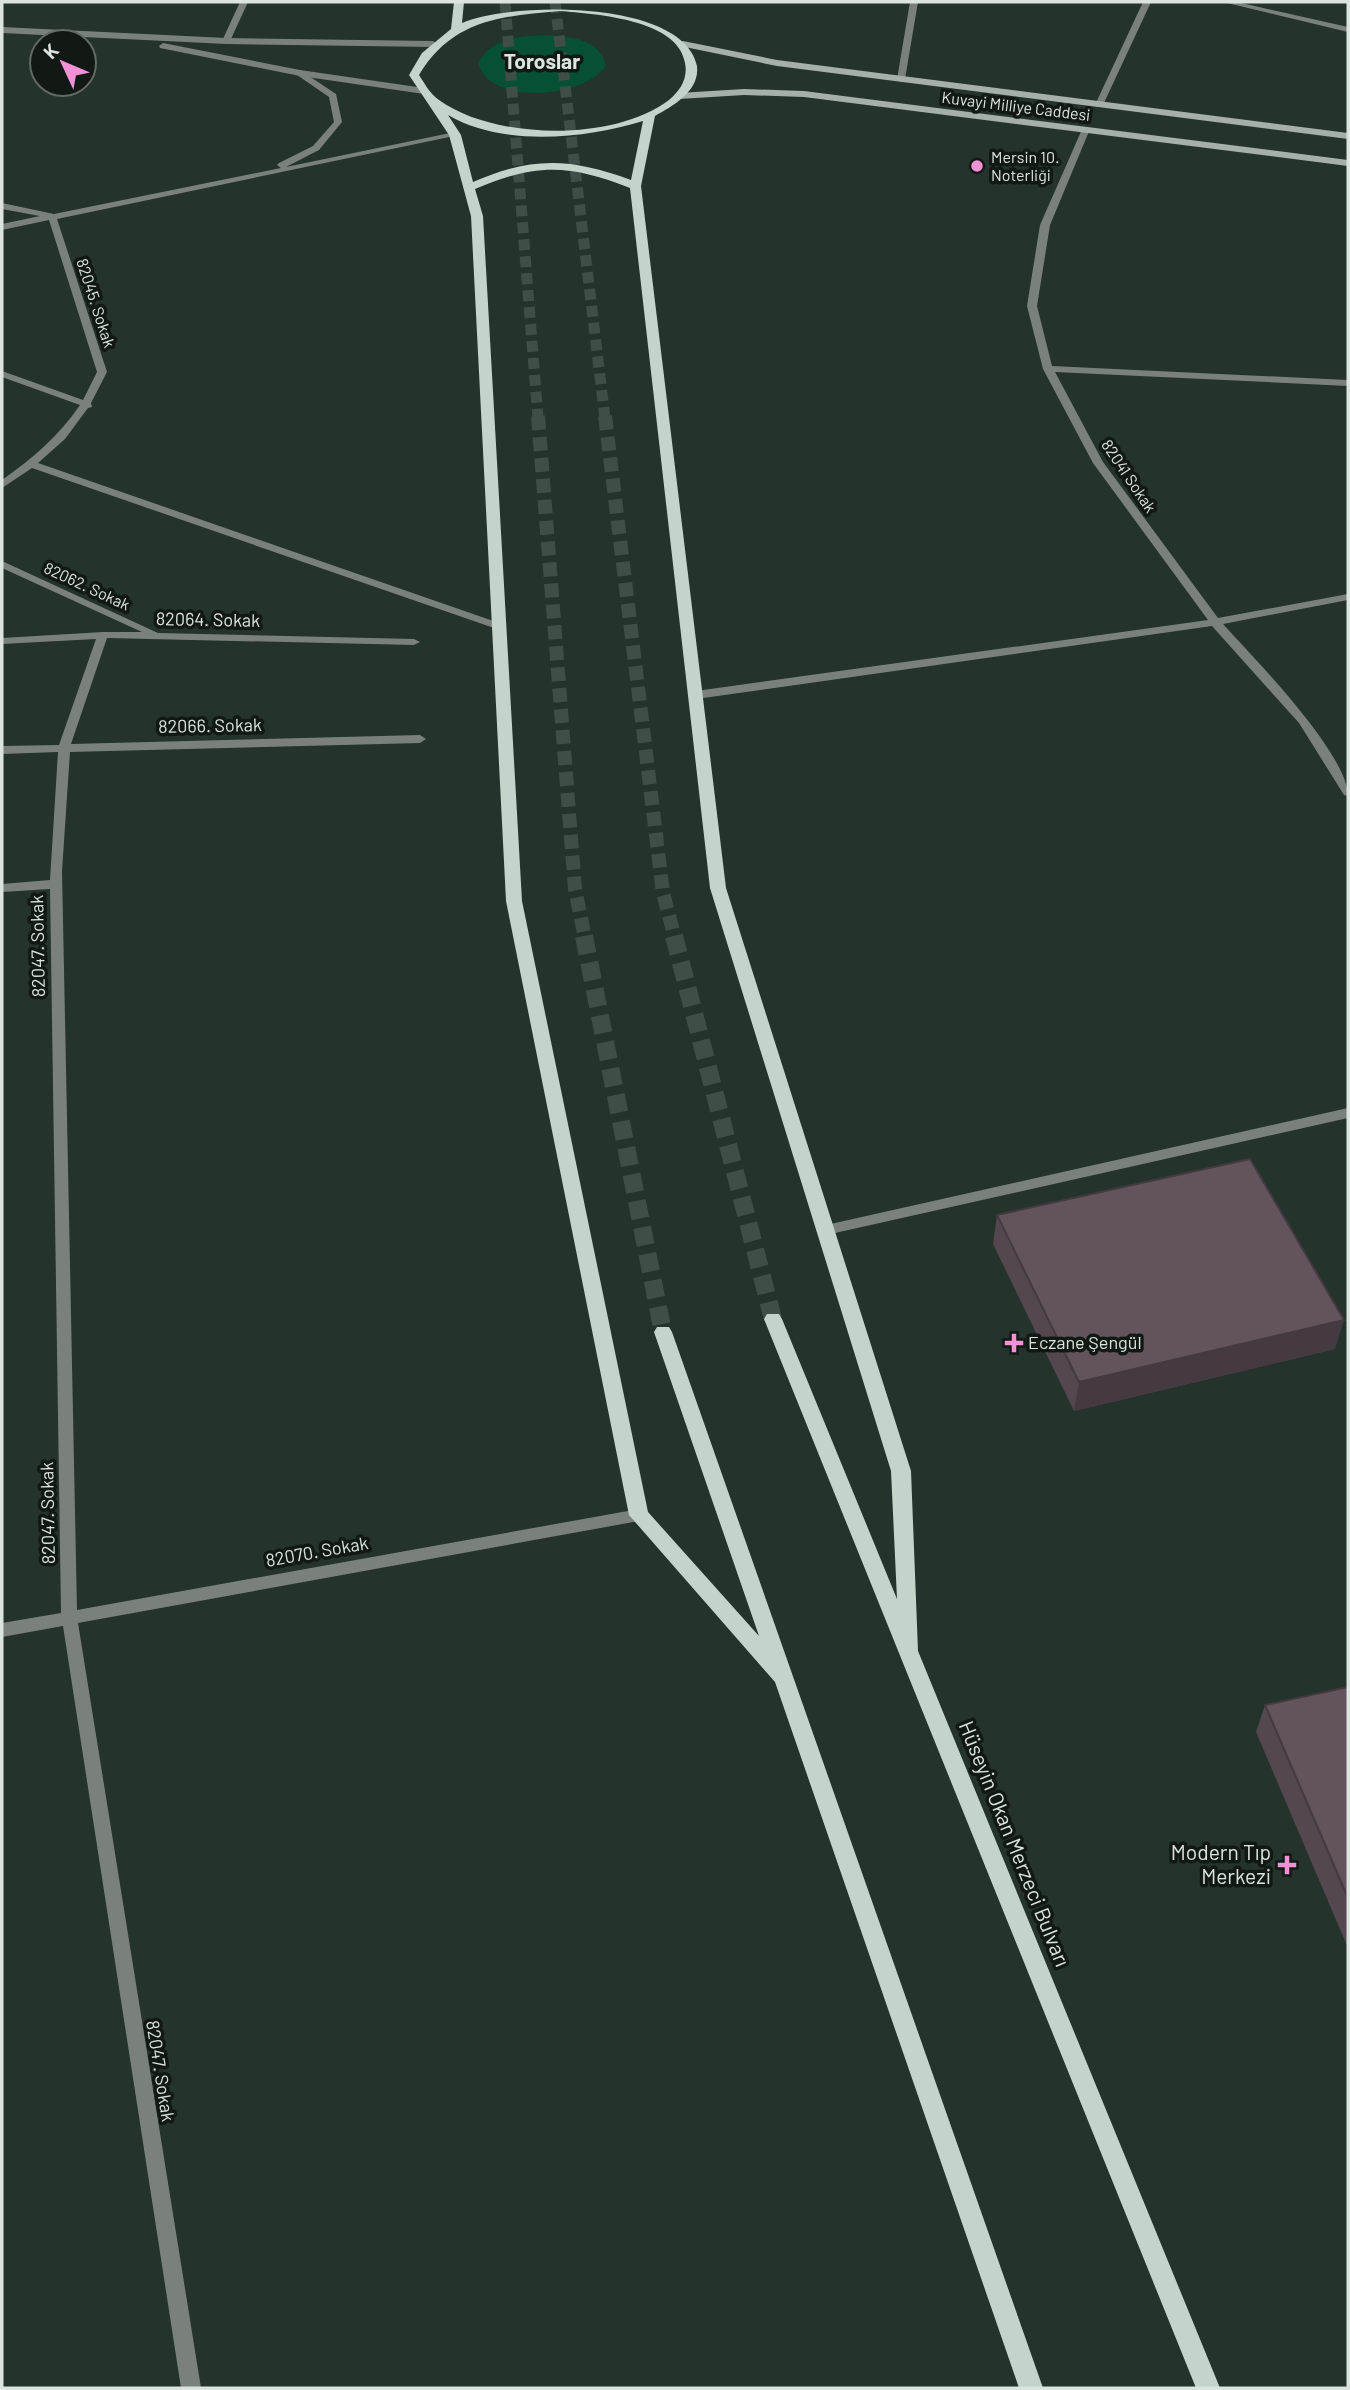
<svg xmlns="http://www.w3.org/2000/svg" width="1350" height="2390" viewBox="0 0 1350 2390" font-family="Barlow,sans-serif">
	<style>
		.green { fill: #065033 }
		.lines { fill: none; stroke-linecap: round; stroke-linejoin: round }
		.primary-tunnel-far2 { stroke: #3f4e46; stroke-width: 11; stroke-dasharray: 11 6; stroke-linecap: butt }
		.primary-tunnel-far1 { stroke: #3f4e46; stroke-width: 14; stroke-dasharray: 14 7; stroke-linecap: butt }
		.primary-tunnel { stroke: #3f4e46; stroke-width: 18; stroke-dasharray: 18 9; stroke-linecap: butt }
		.minor { fill: #7a817d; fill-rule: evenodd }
		.tertiary { fill: #7a817d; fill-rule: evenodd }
		.secondary { fill: #a4b0a9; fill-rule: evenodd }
		.primary { fill: #c4d4ca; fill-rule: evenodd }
		.wall { fill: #554750 }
		.shaded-wall { fill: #453a41 }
		.building { fill: #63535d; stroke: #453a41; stroke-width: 2 }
		.poi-dot { fill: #f391d5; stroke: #121915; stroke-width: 2.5 }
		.labels { text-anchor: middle; stroke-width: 7; stroke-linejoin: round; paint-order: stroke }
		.far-street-label { font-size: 16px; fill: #dbe4de; stroke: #121915 }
		.far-poi-label { font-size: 16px; fill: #dbe4de; stroke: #121915; text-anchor: start }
		.street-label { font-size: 18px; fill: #dbe4de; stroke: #121915 }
		.poi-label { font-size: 18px; fill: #dbe4de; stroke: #121915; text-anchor: start }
		.far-district-label { font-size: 21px; font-weight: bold; fill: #dbe4de; stroke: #121915 }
		.near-street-label { font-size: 21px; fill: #dbe4de; stroke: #121915 }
		.near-poi-label { font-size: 21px; fill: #dbe4de; stroke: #121915; text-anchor: end }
	</style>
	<rect width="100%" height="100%" fill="#24332b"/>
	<path class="green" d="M546,35C570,37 600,38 606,66C584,98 490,107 478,63C490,38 521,36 546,35Z"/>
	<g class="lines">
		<g class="primary-tunnel-far2">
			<path d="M505,2L538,418"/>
			<path d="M555,2L605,418"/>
		</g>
		<g class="primary-tunnel-far1">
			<path d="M538,416L575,889L585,938"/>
			<path d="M605,416L663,893L675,938"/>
		</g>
		<g class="primary-tunnel">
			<path d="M584,936L663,1332"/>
			<path d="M674,936L773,1319"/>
		</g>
		<g class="minor">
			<path d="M240,2H248L230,41L223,43L222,41Z"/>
			<path d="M910,2H918L905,79L901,82L897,79Z"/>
			<path d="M1143,2H1151L1103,105L1096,107L1095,105Z"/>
			<path d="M1223,2H1237L1348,27V32Z"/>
			<path d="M300,70L336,94L342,122L319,150L286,167L455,132L459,135L57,219L107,372L91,403L92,407L88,408L65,439L38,463L502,624V628H494L32,468L2,488V480C32,459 59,436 80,405L2,377V371L83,400L97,372L49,220L2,230V224L40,216L2,209V203L54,214L281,168L277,165L279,163L313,146L334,122L329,97L297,75L296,73Z"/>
			<path d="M1083,127L1090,129L1050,225L1037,306L1052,366L1348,380V386L1055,372L1103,462L1218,618L1348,594V600L1223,624C1253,657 1348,754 1348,796L1344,795L1299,723L1212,626L696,699L690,695L696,691L1208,620L1093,463L1043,369L1027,306L1040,225Z"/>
			<path d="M2,561L158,633L414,639L420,642L414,645L107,638L71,744L420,735L426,739L420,743L70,752L62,871L77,1610L639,1509L644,1510L647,1515L644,1520L639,1521L78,1623L201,2388H181L63,1626L2,1637V1623L61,1613L50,889L2,892V884L50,880L58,752L2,754V746L59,745L96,639L2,644V638L103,632H142L2,568Z"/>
			<path d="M1348,1108V1118L826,1235L821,1234L819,1230L821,1226L826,1225Z"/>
		</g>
		<g class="tertiary">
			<path d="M2,27L226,38L433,41L437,44L433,47L226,44L2,33Z"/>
			<path d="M163,43L300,70L424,88L428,91L424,94L300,76L160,48L159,46Z"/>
		</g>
		<g class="secondary">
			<path d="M683,41L777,60L1348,133V139L777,66L680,46V42Z"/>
			<path d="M744,89L804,91L1348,160V166L804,97L744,95L679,99L675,96L679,93Z"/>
		</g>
		<path class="primary" d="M454,2H464L462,23C514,1 684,0 697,66C700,91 673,106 655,116L641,186L726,888L911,1471L918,1651L1220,2388H1196L764,1319L767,1314H779L782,1319L897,1599L891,1471L710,888L630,188C569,164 536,163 475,189L483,216L522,901L648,1512L759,1636L654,1332L657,1327H669L672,1332L1043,2388H1019L775,1682L629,1515L506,901L471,216L449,135L409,75L422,53L451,29ZM560,11C595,14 678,19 685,63C688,78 681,90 669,100C614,142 494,140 439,100C430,94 425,84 419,75C452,20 501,16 560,11ZM448,115C502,147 585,139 643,121L631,180C571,158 532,156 473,182L461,135Z"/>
	</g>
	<g class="wall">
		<path d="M997,1215L1335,1349L1074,1411L993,1244Z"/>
		<path d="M1348,1687V1948L1256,1732L1265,1705Z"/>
	</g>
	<path class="shaded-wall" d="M1344,1320L1335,1349L1074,1411L1079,1382Z"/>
	<g class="building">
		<path d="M1250,1159L1344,1320L1079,1382L997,1215Z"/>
		<path d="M1348,1687V1898L1265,1705Z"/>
	</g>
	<g class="poi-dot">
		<circle cx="977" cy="166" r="7"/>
		<path d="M1010.5 1332.5h7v7h7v7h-7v7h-7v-7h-7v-7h7z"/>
		<path d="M1283.5 1854.5h7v7h7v7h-7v7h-7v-7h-7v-7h7z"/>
	</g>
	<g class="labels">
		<g class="far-street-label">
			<text transform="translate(1016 106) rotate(7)" y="6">Kuvayi Milliye Caddesi</text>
			<text transform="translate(96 303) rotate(72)" y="6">82045. Sokak</text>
			<text transform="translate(1129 476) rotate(56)" y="6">82041 Sokak</text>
			<text transform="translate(87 586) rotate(25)" y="6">82062. Sokak</text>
		</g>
		<g class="far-poi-label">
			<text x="991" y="163">Mersin 10.<tspan x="991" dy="18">Noterliği</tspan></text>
		</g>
		<g class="street-label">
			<text transform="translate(208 620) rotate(1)" y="6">82064. Sokak</text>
			<text transform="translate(210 726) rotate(-1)" y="6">82066. Sokak</text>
			<text transform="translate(38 946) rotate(-91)" y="6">82047. Sokak</text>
			<text transform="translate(48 1513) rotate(-91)" y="6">82047. Sokak</text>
			<text transform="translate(317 1552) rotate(-10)" y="6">82070. Sokak</text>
			<text transform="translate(160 2071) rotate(81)" y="6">82047. Sokak</text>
		</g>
		<g class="poi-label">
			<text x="1028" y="1349">Eczane Şengül</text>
		</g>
		<g class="far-district-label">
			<text x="542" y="69">Toroslar</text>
		</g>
		<g class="near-street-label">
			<text transform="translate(1014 1844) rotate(68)" y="7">Hüseyin Okan Merzeci Bulvarı</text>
		</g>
		<g class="near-poi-label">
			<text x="1271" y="1860">Modern Tıp<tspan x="1271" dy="24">Merkezi</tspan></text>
		</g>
	</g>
	<rect width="1350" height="2390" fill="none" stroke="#dbe4de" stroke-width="7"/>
	<g transform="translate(63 63) rotate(314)"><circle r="33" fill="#121915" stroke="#626a65" stroke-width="2"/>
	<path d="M0-5L12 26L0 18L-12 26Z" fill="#f391d5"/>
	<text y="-10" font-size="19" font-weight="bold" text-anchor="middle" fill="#dbe4de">K</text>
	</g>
</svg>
